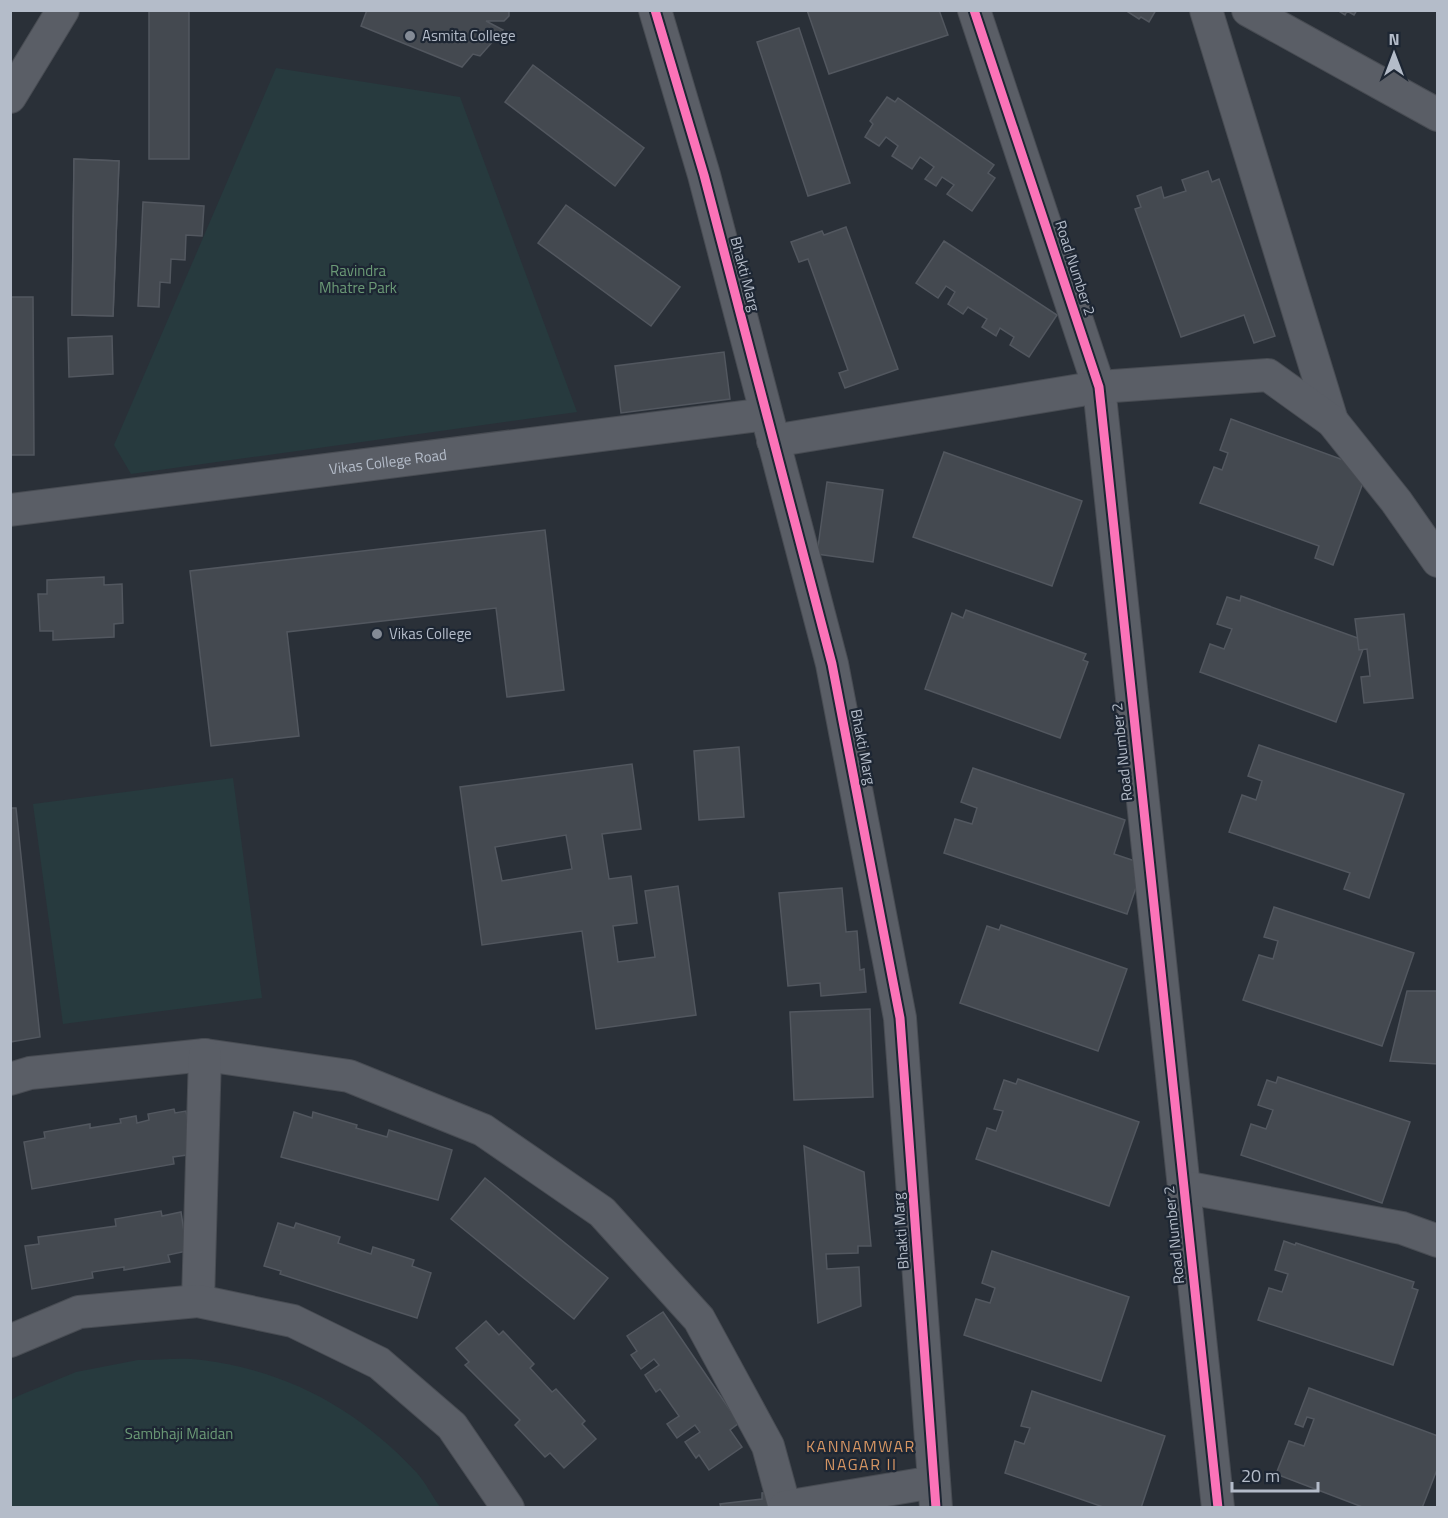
<svg xmlns="http://www.w3.org/2000/svg" width="1448" height="1518" viewBox="0 0 1448 1518" font-family="'Titillium Web',sans-serif">
	<style>
		.green { fill: #273a3e }
		.building { fill: #444950; stroke: #52575f; stroke-width: 1.5; fill-rule: evenodd }
		.lines { fill: none; stroke-linecap: round; stroke-linejoin: round }
		.minor-casing { stroke: #484c53; stroke-width: 34 }
		.minor { stroke: #5a5e66; stroke-width: 32 }
		.cycleway-casing { stroke: #1d2633; stroke-width: 13 }
		.cycleway { stroke: #fb73b8; stroke-width: 9 }
		.poi-dot { fill: #848b96; stroke: #1d2633; stroke-width: 2 }
		.labels { text-anchor: middle; stroke-width: 4.5; stroke-linejoin: round; paint-order: stroke }
		.poi-label { font-size: 15px; fill: #b4bcc9; stroke: #1d2633; text-anchor: start }
		.street-label { font-size: 15px; fill: #b4bcc9; stroke: #1d2633 }
		.park-label { font-size: 15px; fill: #6b9a76; stroke: #1d2633 }
		.neighbourhood-label { font-size: 16px; letter-spacing: 1.5px; fill: #d59563; stroke: #1d2633 }
	</style>
	<rect width="100%" height="100%" fill="#2a3038"/>
	<g class="green">
		<path d="M276,68L460,97L577,412L131,474L114,445Z"/>
		<path d="M233,778L262,998L63,1024L33,804Z"/>
		<path d="M138,1360C159,1360 181,1357 202,1360C288,1371 358,1409 417,1473C426,1483 432,1496 440,1507H11V1400L18,1396L76,1372Z"/>
	</g>
	<g class="building">
		<rect x="149" y="10" width="40" height="149"/>
		<path d="M367,10H509V16L504,21H486L503,30L480,56L473,54L462,67L361,26Z"/>
		<path d="M807,10H939L948,35L829,74Z"/>
		<path d="M1125,10H1156L1149,22L1141,17L1139,19Z"/>
		<path d="M1337,10H1357L1354,15L1347,11L1345,15Z"/>
		<path d="M799,28L850,183L808,196L757,42Z"/>
		<path d="M533,65L644,148L615,186L505,102Z"/>
		<path d="M887,97L895,102L898,98L994,165L988,173L995,178L972,211L947,194L954,185L942,177L936,186L925,179L934,167L920,157L912,169L892,156L898,146L886,137L879,146L865,137L873,124L870,121Z"/>
		<path d="M74,159L119,161L113,316L72,315Z"/>
		<path d="M74,159L119,161L113,316L72,315Z"/>
		<path d="M1208,171L1212,182L1219,179L1275,336L1254,343L1244,315L1181,337L1135,209L1141,207L1137,196L1161,187L1164,198L1186,191L1182,180Z"/>
		<path d="M143,202L204,206L202,236L186,235L185,260L171,259L170,283L160,282L159,307L138,306Z"/>
		<path d="M566,205L680,287L651,326L538,243Z"/>
		<path d="M846,227L898,369L845,388L839,373L848,370L808,259L799,262L791,242L822,231L824,235Z"/>
		<path d="M944,241L1057,315L1029,357L1010,345L1014,337L1000,328L996,336L982,327L987,319L968,307L963,314L948,304L955,292L946,286L938,298L916,283Z"/>
		<path d="M10,297H33L34,455H10Z"/>
		<path d="M112,336L113,374L69,377L68,338Z"/>
		<path d="M724,352L730,399L621,413L615,366Z"/>
		<path d="M1231,419L1368,469L1333,565L1315,558L1319,546L1200,503L1214,467L1222,470L1228,453L1220,450Z"/>
		<path d="M944,452L1082,501L1052,586L913,537Z"/>
		<path d="M827,482L883,490L873,562L817,554Z"/>
		<path d="M545,530L564,690L507,697L496,608L287,632L299,736L211,746L190,571Z"/>
		<path d="M104,577V585L122,584L123,623L114,624V637L53,640V631H40L38,594H47V580Z"/>
		<path d="M1241,596L1366,641L1336,722L1200,672L1210,644L1224,649L1232,629L1217,624L1227,597L1240,601Z"/>
		<path d="M966,610L1086,654L1083,660L1088,662L1060,738L925,689L952,613L963,618Z"/>
		<path d="M1404,614L1413,698L1364,703L1361,677L1370,676L1367,649L1359,650L1355,619Z"/>
		<path d="M1259,745L1404,794L1369,898L1344,889L1350,873L1229,832L1242,795L1256,800L1262,781L1248,776Z"/>
		<path d="M739,747L744,817L699,820L694,751Z"/>
		<path d="M632,764L641,829L602,834L609,879L631,876L637,923L613,926L618,962L655,957L645,891L678,886L696,1015L596,1029L582,931L482,945L460,787ZM566,835L572,869L502,881L495,847Z"/>
		<path d="M973,768L1125,820L1114,854L1144,864L1127,914L944,853L955,819L972,824L977,808L961,802Z"/>
		<path d="M10,808H16L40,1037L10,1042Z"/>
		<path d="M842,888L846,932L857,931L860,970L864,969L866,992L821,996L820,983L788,986L779,893Z"/>
		<path d="M1274,907L1414,953L1382,1046L1243,1000L1259,955L1273,959L1278,941L1264,937Z"/>
		<path d="M1001,925L1127,969L1098,1051L960,1003L987,926L999,930Z"/>
		<path d="M1407,991H1438V1064L1390,1061Z"/>
		<path d="M870,1009L873,1097L794,1100L790,1012Z"/>
		<path d="M1278,1077L1410,1122L1382,1203L1241,1155L1251,1124L1266,1129L1273,1110L1258,1105L1267,1080L1276,1083Z"/>
		<path d="M1018,1079L1139,1122L1109,1206L976,1159L987,1128L996,1131L1003,1111L994,1109L1004,1080L1016,1084Z"/>
		<path d="M174,1109L175,1113L186,1111L194,1154L173,1157L174,1164L32,1189L24,1142L45,1138L44,1132L90,1124V1128L121,1123L120,1119L136,1116L137,1123L149,1120L148,1114Z"/>
		<path d="M294,1112L312,1118L313,1112L357,1125L356,1128L387,1137L389,1130L452,1150L438,1200L281,1157Z"/>
		<path d="M804,1146L864,1172L871,1246H858V1253L826,1254L827,1269L859,1267L861,1306L818,1323Z"/>
		<path d="M485,1178L608,1278L574,1319L451,1219Z"/>
		<path d="M161,1211L162,1216L181,1212L187,1251L168,1255L170,1262L124,1270V1267L92,1272L93,1278L32,1289L25,1246L39,1244L38,1237L116,1226L115,1219Z"/>
		<path d="M278,1223L294,1228L296,1223L340,1237L338,1243L371,1254L373,1247L414,1260L412,1266L431,1273L417,1318L280,1274L281,1271L264,1266Z"/>
		<path d="M1284,1241L1295,1245L1296,1243L1414,1282L1412,1288L1418,1290L1393,1365L1258,1320L1269,1288L1282,1292L1288,1274L1275,1270Z"/>
		<path d="M992,1251L1129,1297L1101,1381L964,1335L976,1299L990,1303L995,1288L982,1283Z"/>
		<path d="M663,1312L739,1423L730,1430L742,1447L709,1470L699,1455L696,1458L685,1442L700,1432L695,1425L677,1438L667,1424L679,1416L660,1389L656,1392L645,1375L659,1365L654,1359L641,1369L631,1355L637,1351L627,1336Z"/>
		<path d="M486,1321L499,1335L503,1331L534,1364L530,1368L552,1392L556,1389L585,1421L582,1424L596,1439L564,1468L550,1453L545,1457L515,1425L520,1420L465,1365L469,1362L456,1348Z"/>
		<path d="M1309,1388L1438,1436V1467L1422,1508H1365L1276,1474L1289,1441L1304,1446L1314,1419L1307,1417L1303,1427L1295,1424Z"/>
		<path d="M1032,1391L1165,1436L1141,1508H1106L1005,1473L1015,1441L1024,1444L1030,1428L1021,1426Z"/>
		<path d="M771,1492L773,1508H721L720,1504L762,1499V1493Z"/>
	</g>
	<g class="lines">
		<g class="minor-casing">
			<g id="minor">
				<path d="M655,10L704,175L832,664L900,1018L936,1508"/>
				<path d="M974,10L1099,387L1218,1508"/>
				<path d="M1206,10L1332,421"/>
				<path d="M1248,10L1438,115"/>
				<path d="M10,97L63,10"/>
				<path d="M773,441L1099,387L1268,375L1332,421L1396,501L1438,561"/>
				<path id="s1" d="M10,510L766,414"/>
				<path d="M10,1079L30,1073L205,1055L349,1076L483,1130L602,1212L699,1319L768,1446L785,1508"/>
				<path d="M1184,1187L1402,1228L1438,1241"/>
				<path d="M198,1301L205,1055"/>
				<path d="M10,1341L79,1312L198,1301L293,1321L379,1363L452,1426L508,1508"/>
				<path d="M785,1507L934,1482"/>
			</g>
		</g>
		<use href="#minor" class="minor"/>
		<g class="cycleway-casing">
			<g id="cycleway">
				<path d="M655,10L704,175L832,664L900,1018L936,1508"/>
				<path d="M974,10L1099,387L1218,1508"/>
			</g>
		</g>
		<use href="#cycleway" class="cycleway"/>
	</g>
	<g class="poi-dot">
		<circle cx="410" cy="36" r="6"/>
		<circle cx="377" cy="634" r="6"/>
	</g>
	<g class="labels">
		<g class="poi-label">
			<text x="422" y="41">Asmita College</text>
			<text x="389" y="639">Vikas College</text>
		</g>
		<g class="street-label">
			<text transform="translate(1075 268) rotate(72)" y="5">Road Number 2</text>
			<text transform="translate(745 274) rotate(75)" y="5">Bhakti Marg</text>
			<text dy="5" stroke="none"><textPath href="#s1" startOffset="381">Vikas College Road</textPath></text>
			<text transform="translate(863 747) rotate(79)" y="5">Bhakti Marg</text>
			<text transform="translate(1122 752) rotate(-96)" y="5">Road Number 2</text>
			<text transform="translate(901 1231) rotate(-94)" y="5">Bhakti Marg</text>
			<text transform="translate(1174 1235) rotate(-96)" y="5">Road Number 2</text>
		</g>
		<g class="park-label">
			<text x="358" y="276">Ravindra<tspan x="358" dy="17">Mhatre Park</tspan></text>
			<text x="179" y="1439">Sambhaji Maidan</text>
		</g>
		<g class="neighbourhood-label">
			<text x="861" y="1452">KANNAMWAR<tspan x="861" dy="18">NAGAR II</tspan></text>
		</g>
	</g>
	<rect width="1448" height="1518" fill="none" stroke="#b4bcc9" stroke-width="24"/>
	<g transform="translate(1394 54)" stroke="#1d2633" stroke-width="4.5" paint-order="stroke">
	<path d="M0-4.5L10 22L0 15L-10 22Z" fill="#b4bcc9"/>
	<text y="-9" font-size="16" font-weight="bold" text-anchor="middle" fill="#b4bcc9">N</text>
	</g>
	<path d="M1232 1482v9h86v-9" fill="none" stroke="#b4bcc9" stroke-width="3"/>
	<text x="1241" y="1482" font-size="18" fill="#b4bcc9" stroke="#1d2633" stroke-width="4.5" paint-order="stroke">20 m</text>
</svg>
